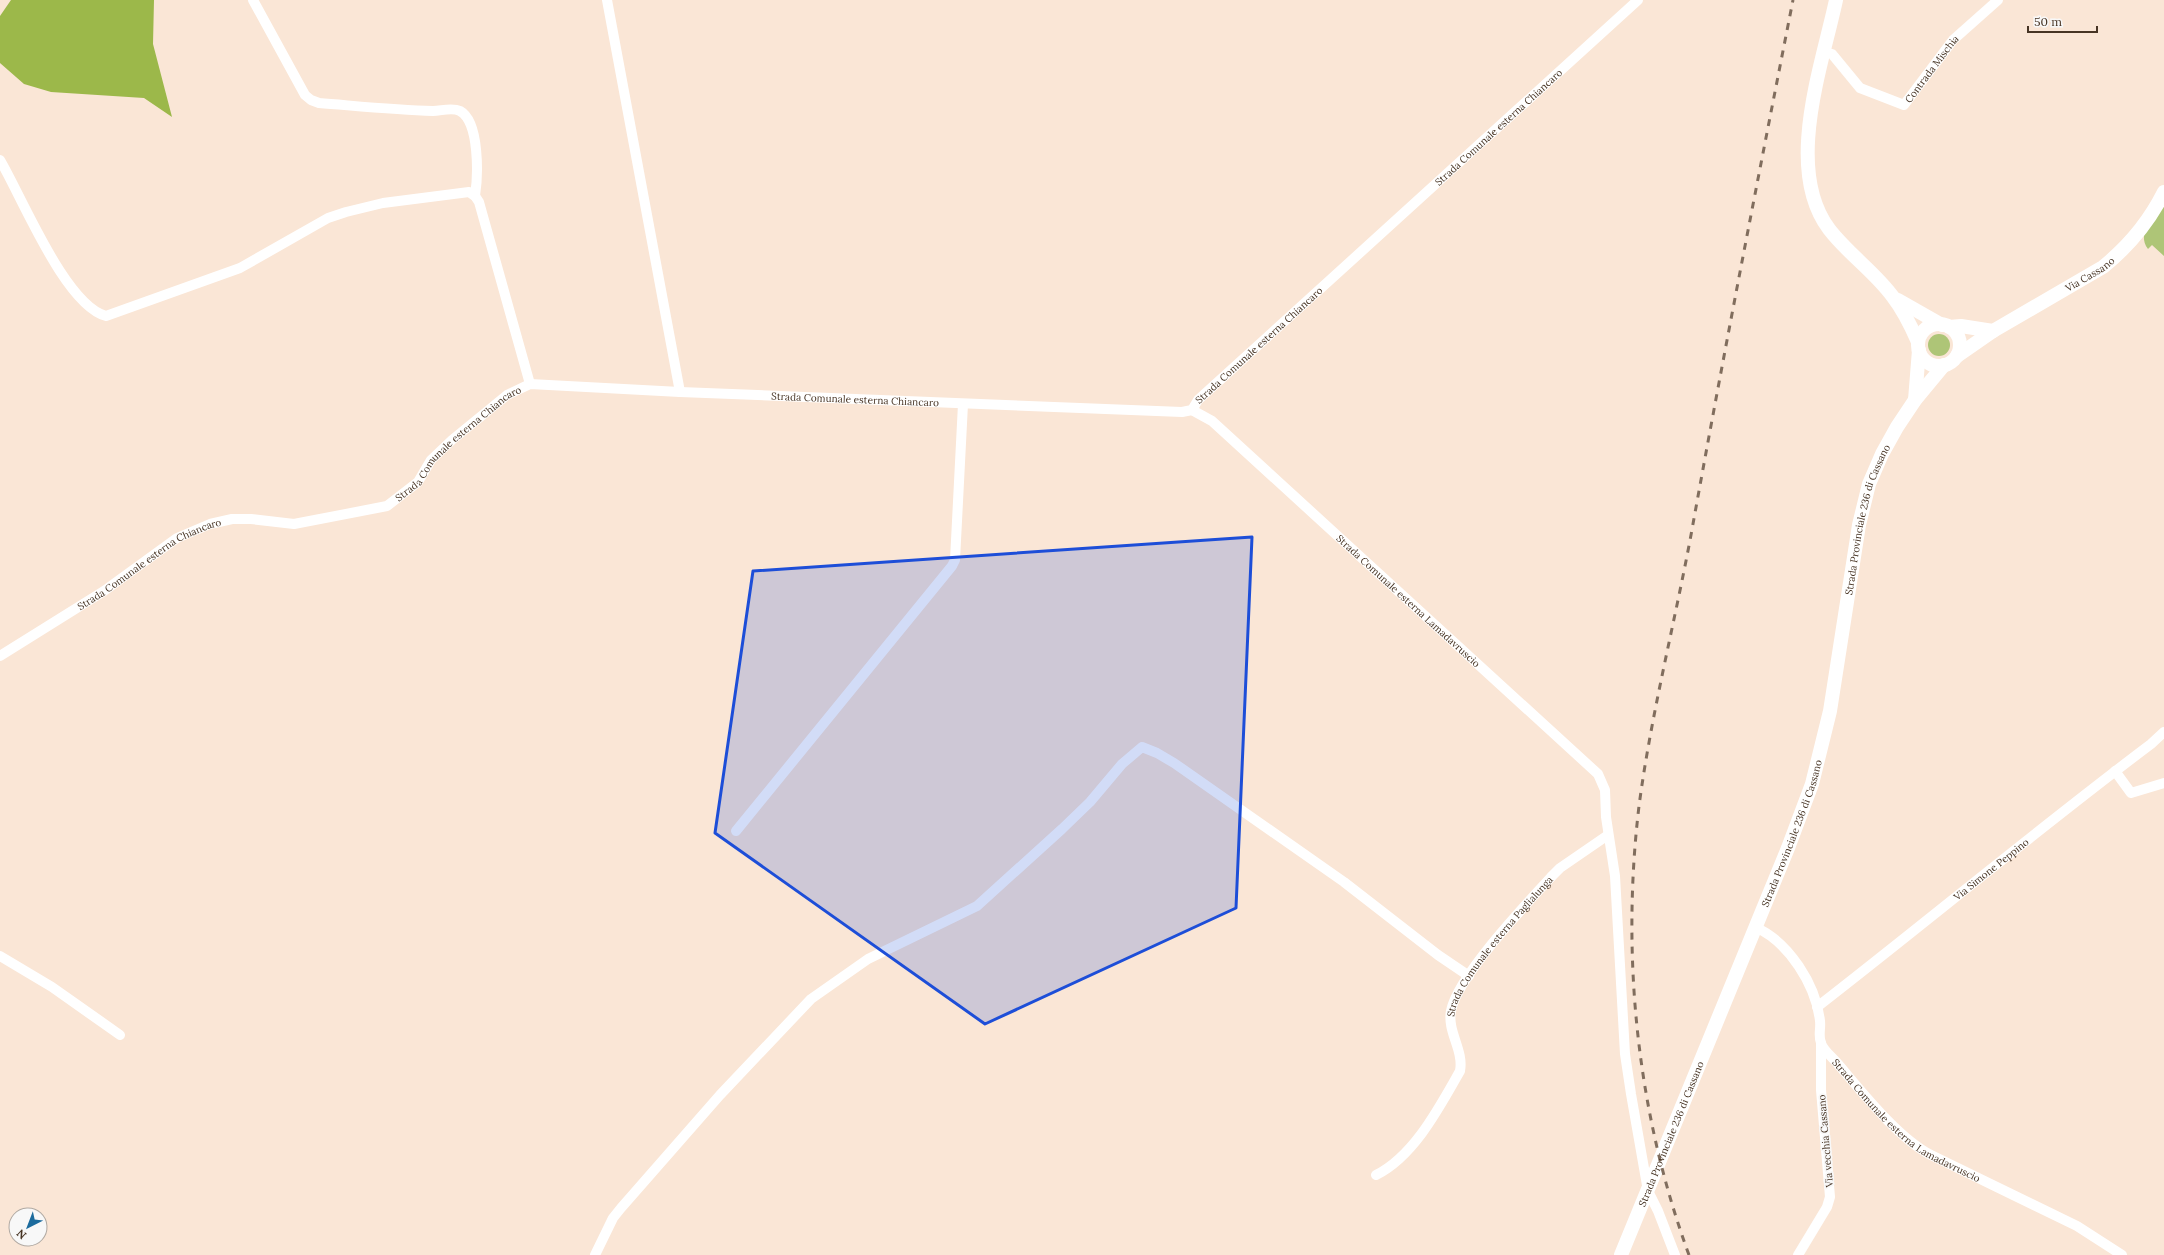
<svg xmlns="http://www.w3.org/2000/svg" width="2164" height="1255" viewBox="0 0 2164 1255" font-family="Lora,serif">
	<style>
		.green { fill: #aec577 }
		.forest { fill: #9cb84a }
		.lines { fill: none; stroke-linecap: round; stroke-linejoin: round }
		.street { stroke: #fff; stroke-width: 10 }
		.secondary { stroke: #fff; stroke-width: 14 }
		.rail { stroke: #806d5d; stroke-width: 3; stroke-dasharray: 7 7; stroke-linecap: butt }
		.marked { fill: #1d4ed8; fill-opacity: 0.2; stroke: #1d4ed8; stroke-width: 3; stroke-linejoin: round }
		.labels { text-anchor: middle; stroke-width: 3.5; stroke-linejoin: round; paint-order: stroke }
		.street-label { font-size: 10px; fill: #473424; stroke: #f8f8f8 }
	</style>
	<rect width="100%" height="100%" fill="#fae6d6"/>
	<g class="green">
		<path d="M2164,204V256L2152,245L2148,249C2136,233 2154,217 2164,204Z"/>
		<circle cx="1939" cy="345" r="11"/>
	</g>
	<path class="forest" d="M11,0H154L153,44L172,117L144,98L51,92L24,84L0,63V16Z"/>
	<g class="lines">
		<g class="street">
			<path d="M253,0L305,95L311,100L319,103C357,106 395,110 433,111C441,111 452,107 460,111C480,122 478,177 475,196"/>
			<path d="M607,0L680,392"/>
			<path id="s1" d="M1824,52L1832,54L1860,88L1904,105L1953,40L1998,0"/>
			<path d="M0,160C22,197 65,305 106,316L240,268L328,218L346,212L383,203L469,192L475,196L479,202L530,384"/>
			<path id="s2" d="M1192,410L1212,421L1598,774L1605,790L1606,817L1615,876L1625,1054L1631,1094L1648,1191L1658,1211L1675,1255"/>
			<path id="s3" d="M0,656L104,591L177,538L210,524L232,519H251L294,524L387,506L418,482L431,460L452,440L507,395L530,384L680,392L1182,412L1192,410L1198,400L1638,0"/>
			<path d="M2115,771L2131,793L2164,783"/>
			<path d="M736,831L952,566L955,560L963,404"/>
			<path id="s4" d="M1755,927C1789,942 1816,985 1820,1021C1821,1028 1818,1036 1821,1043C1823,1050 1833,1058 1838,1064C1862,1092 1898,1138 1931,1155L2077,1226L2122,1255"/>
			<path d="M0,956L52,987L120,1035"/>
			<path id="s5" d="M1817,1007C1929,920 2038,829 2151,744L2164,732"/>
			<path id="s6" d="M1376,1175C1414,1156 1439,1108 1460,1071C1464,1050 1447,1032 1451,1011C1457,977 1527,903 1553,875L1560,868L1608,835"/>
			<path d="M595,1255L613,1218L621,1208L720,1095L811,999L868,959L977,906L1062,829L1090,802L1122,764L1142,747L1157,753L1174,763L1344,882L1438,955L1469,976"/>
			<path d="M1798,1255L1827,1207L1830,1197L1821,1090V1043"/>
		</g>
		<g class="secondary">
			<path d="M1836,0C1822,66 1784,169 1829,229C1848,254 1875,272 1893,297C1904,311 1911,326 1918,342"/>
			<path d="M1898,300L1942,325"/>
			<circle cx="1939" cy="345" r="21"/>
			<path d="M1949,327L1961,326L1993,331"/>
			<path id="s7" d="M1957,356L1993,331L2103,267C2129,246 2149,222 2164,192"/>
			<path d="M1915,400L1919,350"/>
			<path id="s8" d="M1621,1255L1788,848L1812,784L1830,711L1859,525L1869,484L1882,454L1897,427L1915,400L1944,365"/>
		</g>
		<path class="rail" d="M1689,1255C1637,1113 1621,957 1639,806C1651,715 1674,626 1691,535C1723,357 1758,178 1793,0"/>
	</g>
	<path class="marked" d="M1252,537L1236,908L985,1024L715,833L753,571Z"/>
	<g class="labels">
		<g class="street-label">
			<text dy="4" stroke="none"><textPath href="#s1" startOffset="145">Contrada Mischia</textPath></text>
			<text dy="4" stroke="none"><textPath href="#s3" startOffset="1699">Strada Comunale esterna Chiancaro</textPath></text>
			<text dy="4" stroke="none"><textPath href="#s7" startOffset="156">Via Cassano</textPath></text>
			<text dy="4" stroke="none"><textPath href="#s3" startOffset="1375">Strada Comunale esterna Chiancaro</textPath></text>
			<text dy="4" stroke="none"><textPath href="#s3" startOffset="944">Strada Comunale esterna Chiancaro</textPath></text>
			<text dy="4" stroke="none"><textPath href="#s3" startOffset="524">Strada Comunale esterna Chiancaro</textPath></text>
			<text dy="4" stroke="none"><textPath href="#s8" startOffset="779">Strada Provinciale 236 di Cassano</textPath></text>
			<text dy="4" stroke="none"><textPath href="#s3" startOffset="176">Strada Comunale esterna Chiancaro</textPath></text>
			<text dy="4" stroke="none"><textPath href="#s2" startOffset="289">Strada Comunale esterna Lamadavruscio</textPath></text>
			<text dy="4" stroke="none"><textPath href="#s8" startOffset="455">Strada Provinciale 236 di Cassano</textPath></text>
			<text dy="4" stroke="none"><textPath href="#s5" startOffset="222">Via Simone Peppino</textPath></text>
			<text dy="4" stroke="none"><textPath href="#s6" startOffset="278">Strada Comunale esterna Paglialunga</textPath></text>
			<text dy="4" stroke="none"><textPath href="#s4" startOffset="258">Strada Comunale esterna Lamadavruscio</textPath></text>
			<text dy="4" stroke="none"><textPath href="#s8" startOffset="131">Strada Provinciale 236 di Cassano</textPath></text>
			<text transform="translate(1825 1141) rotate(-95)" y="4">Via vecchia Cassano</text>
		</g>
	</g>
	<g transform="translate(28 1227) rotate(222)"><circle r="19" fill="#f8f8f8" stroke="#b1aaa3"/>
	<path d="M0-3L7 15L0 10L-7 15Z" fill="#1c6b9d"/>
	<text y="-6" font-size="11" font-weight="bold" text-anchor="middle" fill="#473424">N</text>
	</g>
	<path d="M2028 26v6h69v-6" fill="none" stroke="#473424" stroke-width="2"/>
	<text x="2034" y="26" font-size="12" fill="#473424" stroke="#f8f8f8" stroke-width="3" paint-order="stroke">50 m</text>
</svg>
